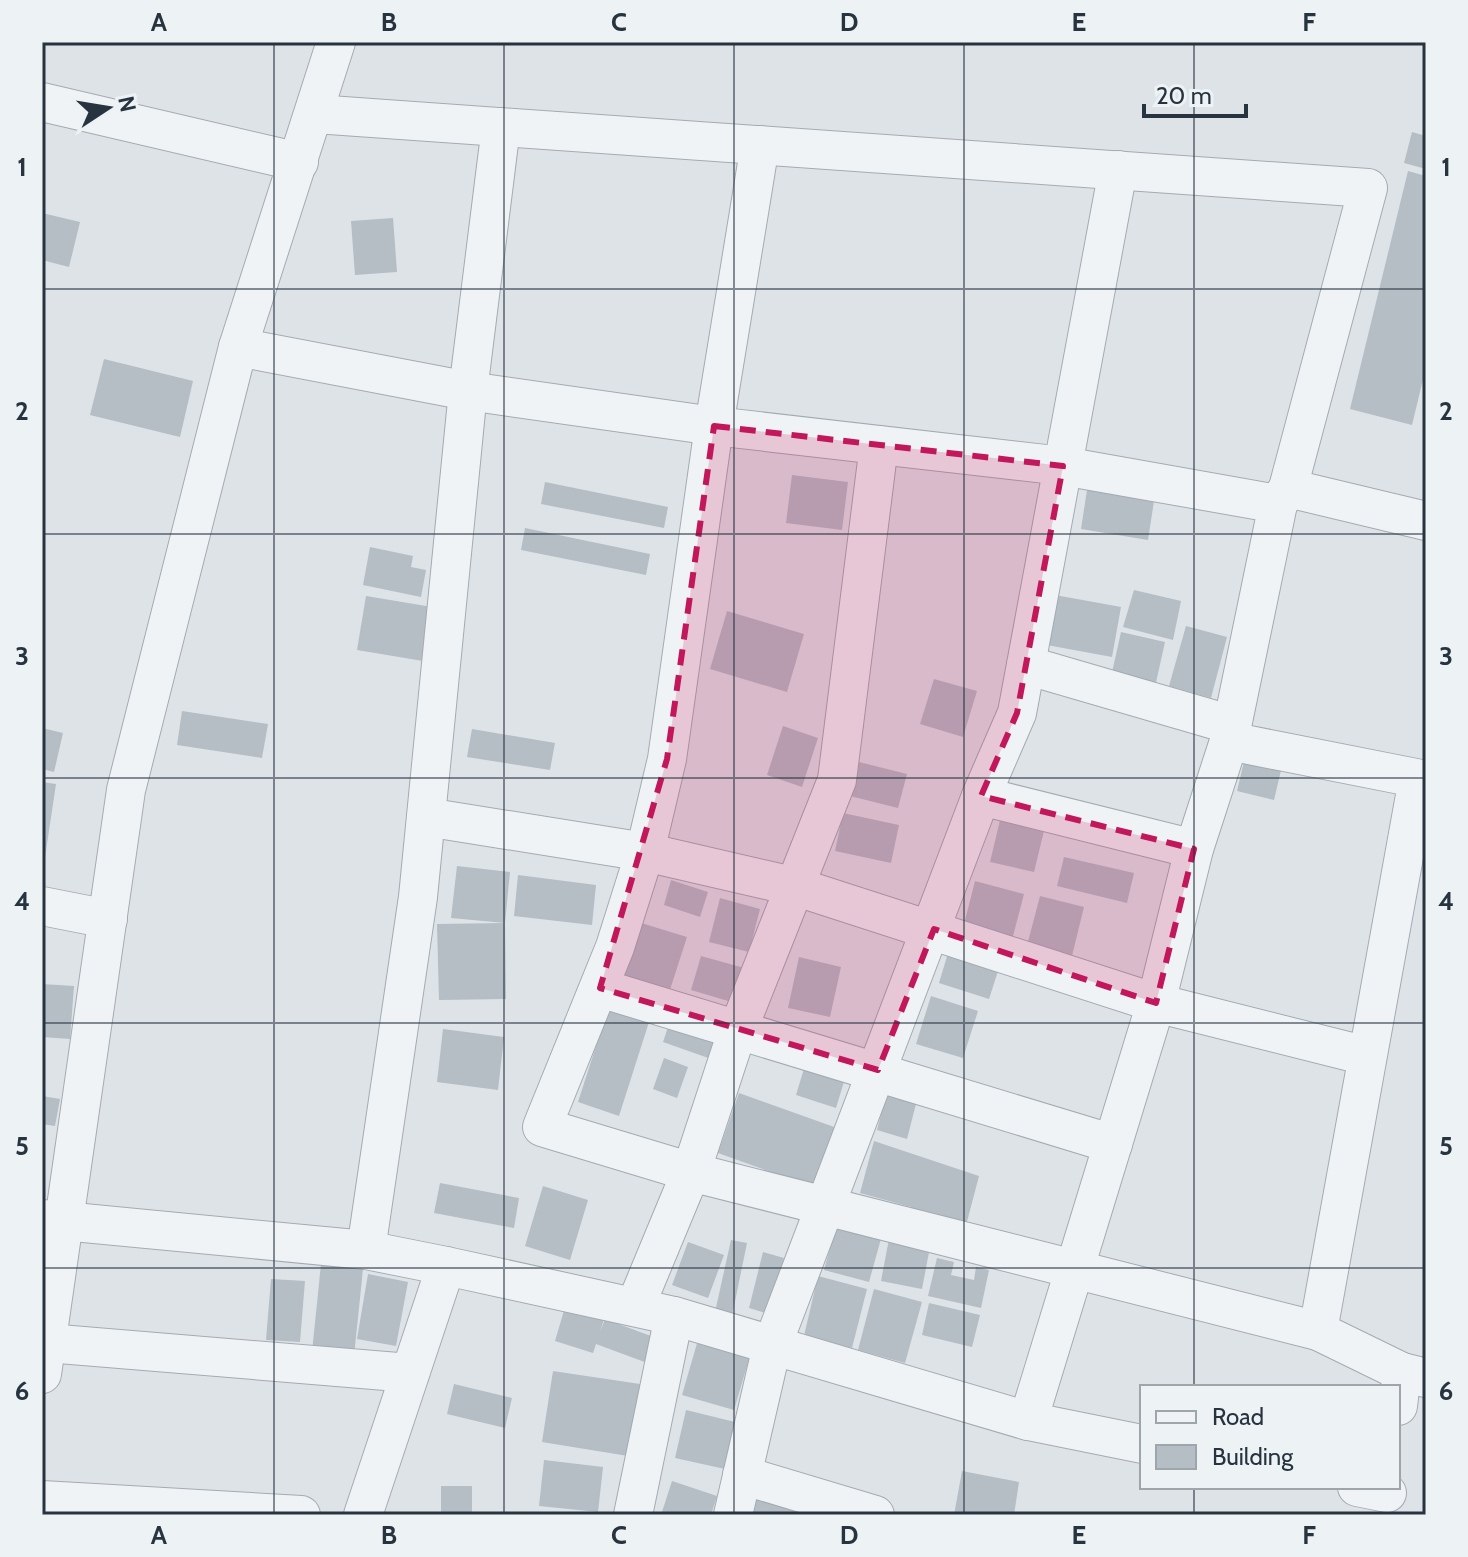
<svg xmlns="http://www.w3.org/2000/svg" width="1468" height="1557" viewBox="0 0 1468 1557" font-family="Cabin,sans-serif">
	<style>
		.building { fill: #b5bdc5 }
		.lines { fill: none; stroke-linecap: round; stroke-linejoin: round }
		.street-casing { stroke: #a3abb2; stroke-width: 40 }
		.street { stroke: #f0f3f6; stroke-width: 38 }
		.marked { fill: #c2185b; fill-opacity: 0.2; stroke: #c2185b; stroke-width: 6; stroke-dasharray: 16 10; stroke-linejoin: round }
		.grid { fill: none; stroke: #27333f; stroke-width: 2; stroke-opacity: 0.55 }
		.neatline { fill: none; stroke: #27333f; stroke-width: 3 }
		.grid-label { font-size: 26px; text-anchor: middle; font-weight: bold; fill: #27333f }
	</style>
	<rect width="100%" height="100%" fill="#dee3e8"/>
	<g class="building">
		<path d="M1412,132L1426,136V169L1404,163Z"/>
		<path d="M1408,171L1426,176V367L1412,425L1350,409Z"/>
		<path d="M42,213L80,222L69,267L42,260Z"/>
		<path d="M393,218L397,272L355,275L351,221Z"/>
		<path d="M104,359L193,381L180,437L90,415Z"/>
		<path d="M792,475L848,482L842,530L786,523Z"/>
		<path d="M1089,477L1156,488L1148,540L1081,529Z"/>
		<path d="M545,482L668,507L664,528L541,504Z"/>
		<path d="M525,528L650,554L646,575L521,550Z"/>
		<path d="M370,547L413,556L411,567L426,570L421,597L363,585Z"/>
		<path d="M1134,590L1181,601L1173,640L1123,627Z"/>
		<path d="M1055,595L1121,607L1112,657L1047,645Z"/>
		<path d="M366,596L432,607L423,661L357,650Z"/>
		<path d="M727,611L804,634L787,692L710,669Z"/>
		<path d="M1186,626L1227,637L1211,698L1169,686Z"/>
		<path d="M1121,632L1165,642L1153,696L1109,686Z"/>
		<path d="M934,679L977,691L963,737L920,724Z"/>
		<path d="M182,711L268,724L262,758L177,745Z"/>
		<path d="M783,726L818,738L802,787L767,775Z"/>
		<path d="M42,728L63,733L54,772L42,769Z"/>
		<path d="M472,729L555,743L550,770L467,757Z"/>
		<path d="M1246,753L1283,762L1274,800L1237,791Z"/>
		<path d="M859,762L907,774L898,808L850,796Z"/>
		<path d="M42,782L56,784L44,864H42Z"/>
		<path d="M843,813L899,825L891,863L835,851Z"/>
		<path d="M1000,820L1044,831L1034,872L990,862Z"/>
		<path d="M1064,857L1134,873L1127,903L1057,886Z"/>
		<path d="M457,866L510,872L505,923L451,918Z"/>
		<path d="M518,875L596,885L592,925L514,916Z"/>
		<path d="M671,880L708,892L700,917L664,905Z"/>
		<path d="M975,881L1024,894L1012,940L963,928Z"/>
		<path d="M1040,896L1084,907L1069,968L1024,957Z"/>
		<path d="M720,898L760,909L749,952L709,942Z"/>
		<path d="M638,922L687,937L667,999L619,983Z"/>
		<path d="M505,923L506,999L439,1000L437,924Z"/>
		<path d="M948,953L999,968L989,999L939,983Z"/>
		<path d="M701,956L748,969L738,1004L691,990Z"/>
		<path d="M799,957L841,967L830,1017L788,1008Z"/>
		<path d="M42,984L74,986L70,1039L42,1037Z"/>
		<path d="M931,996L978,1011L963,1058L916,1044Z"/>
		<path d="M608,1009L649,1022L619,1116L578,1102Z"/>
		<path d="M670,1021L721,1039L714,1060L663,1042Z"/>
		<path d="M443,1029L504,1037L498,1090L437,1082Z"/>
		<path d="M664,1058L688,1067L677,1098L653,1089Z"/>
		<path d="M806,1062L846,1075L836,1108L796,1095Z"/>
		<path d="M888,1088L918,1096L907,1139L877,1130Z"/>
		<path d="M739,1093L837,1128L816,1188L718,1153Z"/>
		<path d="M42,1096L60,1099L55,1126L42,1124Z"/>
		<path d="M874,1141L979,1176L964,1233L908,1217L911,1207L860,1193Z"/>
		<path d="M440,1183L519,1198L514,1228L434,1213Z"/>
		<path d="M543,1186L588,1200L570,1260L525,1246Z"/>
		<path d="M837,1223L882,1235L869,1282L824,1270Z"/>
		<path d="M889,1239L930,1247L922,1289L881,1281Z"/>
		<path d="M731,1240L747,1243L732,1316L715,1312Z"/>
		<path d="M688,1242L724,1255L708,1298L672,1285Z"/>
		<path d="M763,1252L784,1258L769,1314L749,1308Z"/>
		<path d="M937,1258L954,1262L951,1275L974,1280L976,1267L989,1270L981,1308L928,1296Z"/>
		<path d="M321,1264L363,1269L354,1356L312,1352Z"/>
		<path d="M368,1274L408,1282L396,1346L357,1339Z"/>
		<path d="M818,1276L867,1289L852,1348L804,1336Z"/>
		<path d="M271,1279L305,1281L300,1342L266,1340Z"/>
		<path d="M874,1289L922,1302L905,1363L858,1350Z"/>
		<path d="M929,1303L980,1315L972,1347L922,1335Z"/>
		<path d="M565,1307L604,1319L600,1332L605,1319L659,1339L650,1364L596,1344L593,1353L555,1341Z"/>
		<path d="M700,1333L752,1349L734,1410L682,1395Z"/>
		<path d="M553,1371L640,1384L628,1456L542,1442Z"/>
		<path d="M454,1384L512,1398L505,1428L447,1414Z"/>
		<path d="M686,1410L735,1422L725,1469L675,1458Z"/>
		<path d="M544,1460L603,1467L598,1512L539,1506Z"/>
		<path d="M962,1471L1019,1482L1014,1515H954Z"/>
		<path d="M672,1481L717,1496L711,1515H661Z"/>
		<rect x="441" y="1486" width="31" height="29"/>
		<path d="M752,1496L802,1507L800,1515H747Z"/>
	</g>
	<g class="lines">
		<g class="street-casing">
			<g id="street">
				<path d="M42,102L299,162"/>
				<path d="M315,114L1368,188L1288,488L1278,504"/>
				<path d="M760,145L714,426L667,759L645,852L615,947L542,1127L691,1172L1318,1331"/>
				<path d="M238,347L336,42"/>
				<path d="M1288,488L1426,521"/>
				<path d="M1026,665L1232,725"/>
				<path d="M981,796L1194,849"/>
				<path d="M426,817L645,852L797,887L1156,1003L1367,1056"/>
				<path d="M42,906L108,919"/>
				<path d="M600,988L1113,1144"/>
				<path d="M42,1219L366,1250L446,1266L674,1316L1028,1421"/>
				<path d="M366,1250L418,897L468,391L501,127"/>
				<path d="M635,1307L691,1172L737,1032L837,780L879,445"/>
				<path d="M47,1343L410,1373"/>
				<path d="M1402,1372L1318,1331L1418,779"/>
				<path d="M42,1374L126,790L238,347L468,391L714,426L1063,466L1278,504L1229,741"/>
				<path d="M1398,1406L1402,1372L1426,1378"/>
				<path d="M1142,1444L1028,1421L1156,1003L1194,849L1229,741L1426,780"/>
				<path d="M742,1475L875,1515"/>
				<path d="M1357,1487L1387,1493"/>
				<path d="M42,1500L301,1515"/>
				<path d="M363,1515L446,1266"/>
				<path d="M633,1515L674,1316"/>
				<path d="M733,1515L772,1346L981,796L1017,713L1118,170"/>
			</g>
		</g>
		<use href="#street" class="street"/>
	</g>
	<path class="marked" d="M714,426L1063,466L1017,713L981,796L1194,849L1156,1003L934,929L878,1070L600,988L667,759Z"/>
	<path class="grid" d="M274,42V1515M504,42V1515M734,42V1515M964,42V1515M1194,42V1387M42,289H1426M42,534H1426M42,778H1426M42,1023H1426M42,1268H1426M1194,1487V1515"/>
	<rect width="1468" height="1557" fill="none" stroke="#edf2f5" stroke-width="88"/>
	<rect x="1140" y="1385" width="260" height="104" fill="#edf2f5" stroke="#9ea6ac" stroke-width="2"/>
	<rect x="1156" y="1411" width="40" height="12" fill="#f0f3f6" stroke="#9ea6ac" stroke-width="2"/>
	<text x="1212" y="1425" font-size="24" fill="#27333f">Road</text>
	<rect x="1156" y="1445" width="40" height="24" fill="#b5bdc5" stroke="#9ea6ac" stroke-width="2"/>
	<text x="1212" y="1465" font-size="24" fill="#27333f">Building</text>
	<g transform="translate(108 108) rotate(78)" stroke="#edf2f5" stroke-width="6" paint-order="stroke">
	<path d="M0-6L14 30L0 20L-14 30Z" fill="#27333f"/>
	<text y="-12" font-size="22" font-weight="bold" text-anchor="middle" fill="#27333f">N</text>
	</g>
	<path d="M1144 104v12h102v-12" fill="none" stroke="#27333f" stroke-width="4"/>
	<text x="1156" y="104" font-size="24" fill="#27333f" stroke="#edf2f5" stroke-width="6" paint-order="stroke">20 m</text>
	<rect x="44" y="44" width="1380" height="1469" class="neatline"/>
	<g class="grid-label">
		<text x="159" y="31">A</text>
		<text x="389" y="31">B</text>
		<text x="619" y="31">C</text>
		<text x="849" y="31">D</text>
		<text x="1079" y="31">E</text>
		<text x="1309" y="31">F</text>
		<text x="22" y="176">1</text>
		<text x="1446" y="176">1</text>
		<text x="22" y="420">2</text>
		<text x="1446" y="420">2</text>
		<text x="22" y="665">3</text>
		<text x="1446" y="665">3</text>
		<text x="22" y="910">4</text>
		<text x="1446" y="910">4</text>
		<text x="22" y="1155">5</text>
		<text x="1446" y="1155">5</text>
		<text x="22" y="1400">6</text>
		<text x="1446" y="1400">6</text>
		<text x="159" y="1544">A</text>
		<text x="389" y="1544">B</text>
		<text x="619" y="1544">C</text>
		<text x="849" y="1544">D</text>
		<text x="1079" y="1544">E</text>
		<text x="1309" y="1544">F</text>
	</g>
</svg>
